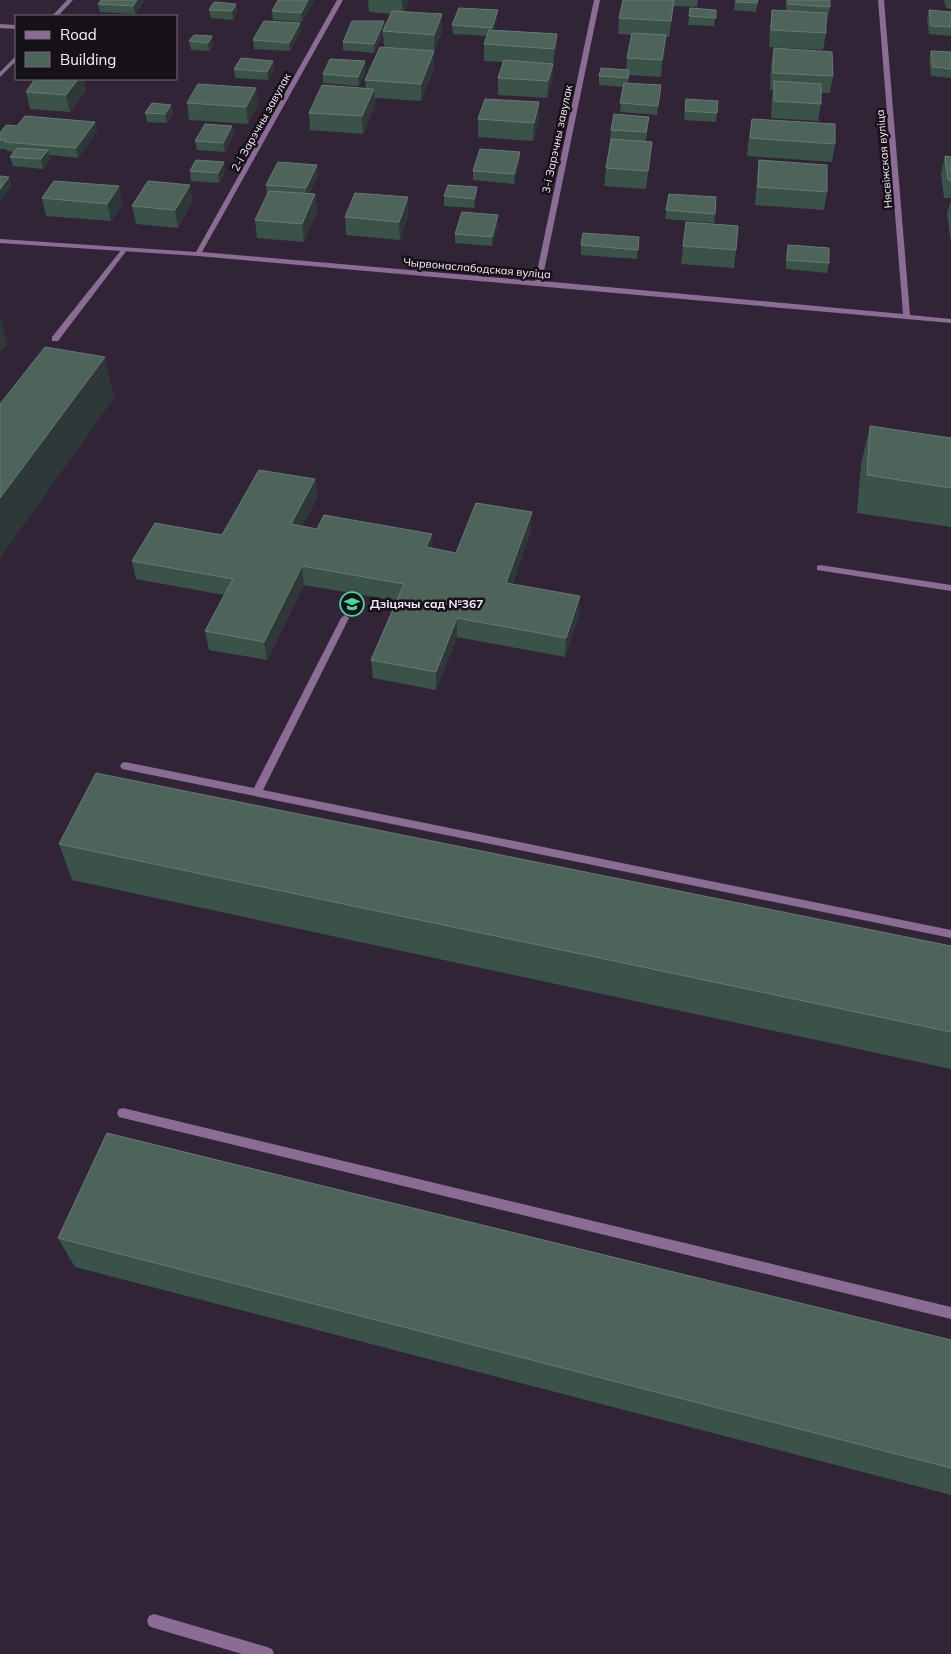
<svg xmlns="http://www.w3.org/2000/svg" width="951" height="1654" viewBox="0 0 951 1654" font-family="Mulish,sans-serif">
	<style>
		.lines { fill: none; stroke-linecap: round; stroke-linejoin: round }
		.lane { fill: #8a6c94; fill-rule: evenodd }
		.street { fill: #8a6c94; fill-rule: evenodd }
		.wall { fill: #3a5247 }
		.shaded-wall { fill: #2e3838 }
		.building { fill: #4e635a; stroke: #697974 }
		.labels { text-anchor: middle; stroke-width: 5; stroke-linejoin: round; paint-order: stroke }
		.far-street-label { font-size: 11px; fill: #fbf1fe; stroke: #161019 }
		.poi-label { font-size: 12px; font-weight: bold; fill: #fbf1fe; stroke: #161019; text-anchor: start }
	</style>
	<rect width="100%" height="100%" fill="#322437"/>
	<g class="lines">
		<g class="lane">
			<path d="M0,24L16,25V29L0,28Z"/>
			<path d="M122,249L127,250L58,341H52V337Z"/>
			<path d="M820,565L951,585V591L817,570V566Z"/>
			<path d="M345,615L349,618L263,790L951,930V938L122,769L120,766L122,763L125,762L254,788L341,618Z"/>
			<path d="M123,1108L951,1307V1319L123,1118L119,1117L117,1113L119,1109Z"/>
			<path d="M154,1614L267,1647L272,1649L274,1654H242L154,1628L149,1626L147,1621L149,1616Z"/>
		</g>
		<g class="street">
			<path d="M67,0H73L58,16H52Z"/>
			<path d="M337,0H343L202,252L535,281L594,0H600L542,281L903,314L878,0H884L910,315L951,319V323L198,256L0,243V239L196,252Z"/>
			<path d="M16,56V61L0,77V72Z"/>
		</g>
	</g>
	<g class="wall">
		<path d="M101,0H145L135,14L100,12L98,4Z"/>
		<path d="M278,0H314L302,22L273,20L272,11Z"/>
		<path d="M368,0H409L404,12L442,31L434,51V68L421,101L375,98V106L363,134L310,130L309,113L366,88L365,80L384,48L383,34L374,53L343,50V42L384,21L385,27L391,14L369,12Z"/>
		<path d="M623,0H698L697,7L674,6L669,37H666L661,77L629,75L628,83L660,94L657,115L620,112L623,87L599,85V76L626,70L627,58L632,35L618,34L619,18Z"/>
		<path d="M735,0H758L756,12L734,10Z"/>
		<path d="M786,0H830V7L827,23H826V33L823,50L769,47L770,26L772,10L786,11Z"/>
		<path d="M944,0H951V9L946,8Z"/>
		<path d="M236,4L237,12L233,20L211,18L209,10Z"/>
		<path d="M690,8L716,10L714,26L688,25Z"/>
		<path d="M929,10L951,12V36L929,34L927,19Z"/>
		<path d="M497,19L494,30L557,34L556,51L553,65L552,81L547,98L498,95V78L503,62L484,61V44L487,36L453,34L452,25Z"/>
		<path d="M300,23L301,31L290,51L254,49L253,40Z"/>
		<path d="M194,35L214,44L209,51L191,50L189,41Z"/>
		<path d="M774,48L833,76L830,93H821V104L818,121L771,118L772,98L773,90H770L771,65Z"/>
		<path d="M931,51L951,52V78L931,76L929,60Z"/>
		<path d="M365,61L366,70L359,86L323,83V74Z"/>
		<path d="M234,69H274L268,80L235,78Z"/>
		<path d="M35,79H83L86,90L70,112L30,109L26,92Z"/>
		<path d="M539,102V120L533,141L478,137V119Z"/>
		<path d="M187,103L258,105L248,124L189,120Z"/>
		<path d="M685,111L717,113L716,122L684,120Z"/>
		<path d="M145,113L173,114L167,123L147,122Z"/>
		<path d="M649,117L646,141L652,142L646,189L604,186L606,168L611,139H610L611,130Z"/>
		<path d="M752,119L835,144L832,162L747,156L749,136Z"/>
		<path d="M95,122L97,131L78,158L49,155L50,159L43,169L13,166L10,157L14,152L7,151L6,149H0V133L17,126Z"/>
		<path d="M234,135L225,152L197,150L195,141Z"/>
		<path d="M945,156L951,157V198H944L941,174Z"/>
		<path d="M759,160L827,192L824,210L755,205L757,178Z"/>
		<path d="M520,161L514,184L473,180V171Z"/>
		<path d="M190,171H225L219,183L191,181Z"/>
		<path d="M318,174L309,194H315L317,212L304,242L257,238L255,220L267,194L266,185Z"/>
		<path d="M190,185L192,202L178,228L136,224L132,206Z"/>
		<path d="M119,186L122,204L111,221L46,216L42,198Z"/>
		<path d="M669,194L715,214L714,223L665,219Z"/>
		<path d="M444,196H477L474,208L444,206Z"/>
		<path d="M408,197V215L400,240L346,235L345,217Z"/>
		<path d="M951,200V243L947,214Z"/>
		<path d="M686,222L736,250L734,268L681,264Z"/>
		<path d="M498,224L492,246L455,243V234Z"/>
		<path d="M639,237L637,259L581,255V245Z"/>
		<path d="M788,245L829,263L827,273L786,269V255Z"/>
		<path d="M870,426L951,438V527L857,513L861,464Z"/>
		<path d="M315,479L317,498L302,526L317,529L432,534V548L456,553L531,531L512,584L579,614L565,657L457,637L436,690L373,678L371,660L397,601L304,585L267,660L209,650L205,631L224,595L136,579L132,561L222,535Z"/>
		<path d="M59,844L951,946V1069L72,880Z"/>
		<path d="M58,1238L951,1340V1495L75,1267Z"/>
	</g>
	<g class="shaded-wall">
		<path d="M137,0H145L135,14L133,6Z"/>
		<path d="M308,0H314L302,22L301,13Z"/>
		<path d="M402,0H409L403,14Z"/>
		<path d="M674,0L673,15L669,37L671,21Z"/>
		<path d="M236,4L237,12L233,20L232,11Z"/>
		<path d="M498,10L497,19L492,36V28Z"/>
		<path d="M442,14V31L434,51V35Z"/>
		<path d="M384,21L385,30L383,31V34L374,53V44Z"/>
		<path d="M300,23L301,31L290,51L289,43Z"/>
		<path d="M557,34L556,51L553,65L554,49Z"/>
		<path d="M666,35L665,52L661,77L662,60Z"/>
		<path d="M212,36L214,44L209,51L208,43Z"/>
		<path d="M434,51V68L421,101V84Z"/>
		<path d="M273,61L274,69L268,80L267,72Z"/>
		<path d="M365,61L366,70L359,86L358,77Z"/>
		<path d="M553,64L552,81L547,98L548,81Z"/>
		<path d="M78,79H83L86,90L70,112L66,95Z"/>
		<path d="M256,88L258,105L248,124L246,107Z"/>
		<path d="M374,89L375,106L363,134L362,116Z"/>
		<path d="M539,102V120L533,141L534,123Z"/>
		<path d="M171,105L173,114L167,123L165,114Z"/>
		<path d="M95,122L97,131L78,158L76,148Z"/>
		<path d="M232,126L234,135L225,152L223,143Z"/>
		<path d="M48,150L50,159L43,169L41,159Z"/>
		<path d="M520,152V161L514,184V174Z"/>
		<path d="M224,162L225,171L219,183L218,173Z"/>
		<path d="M317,165L318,174L307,197L306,188Z"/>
		<path d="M9,177L12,186L0,202V189Z"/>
		<path d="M190,185L192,202L178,228L175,210Z"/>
		<path d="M119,186L122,204L111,221L107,204Z"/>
		<path d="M477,187V196L474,208V199Z"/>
		<path d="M315,194L317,212L304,242L302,224Z"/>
		<path d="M408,197V215L400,240L399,222Z"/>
		<path d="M498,215V224L492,246V237Z"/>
		<path d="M0,317L8,344L0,353Z"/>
		<path d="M105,357L114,398L0,558V498Z"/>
		<path d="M315,479L317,498L293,543L291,524Z"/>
		<path d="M532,512L531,531L505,601L506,583Z"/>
		<path d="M432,534L433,552L426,547Z"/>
		<path d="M302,566L304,585L267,660L264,642Z"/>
		<path d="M580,596L579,614L565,657L566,638Z"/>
		<path d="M457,618V637L436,690V672Z"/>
	</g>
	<g class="building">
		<path d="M101,0H137L133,6L98,4Z"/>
		<path d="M278,0H308L301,13L272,11Z"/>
		<path d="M623,0H674L671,21L619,18Z"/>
		<path d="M736,0H758L757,3L736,2Z"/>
		<path d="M788,0H830V7L788,4Z"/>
		<path d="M214,2L236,4L232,11L209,10Z"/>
		<path d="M459,8L498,10L492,28L452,25Z"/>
		<path d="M690,8L716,10V18L689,16Z"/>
		<path d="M772,10L826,13V33L771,30Z"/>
		<path d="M929,10L951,12V27L931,26Z"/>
		<path d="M392,11L442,14L434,35L383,31Z"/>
		<path d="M264,21L300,23L289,43L253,40Z"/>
		<path d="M352,21H384L374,44L343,42Z"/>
		<path d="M489,30L557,34L554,49L484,44Z"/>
		<path d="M632,33L666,35L662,60L627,58Z"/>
		<path d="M194,35L212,36L208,43L189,41Z"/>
		<path d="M380,47L434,51L421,84L365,80Z"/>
		<path d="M774,48L832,52L833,76L773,73Z"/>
		<path d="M931,51L951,52V69L933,67Z"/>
		<path d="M241,58L273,61L267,72L234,69Z"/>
		<path d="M330,59L365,61L358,77L323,74Z"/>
		<path d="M504,60L553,64L548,81L498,78Z"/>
		<path d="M601,68L629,70L628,78L599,76Z"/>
		<path d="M35,79H78L66,95L26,92Z"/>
		<path d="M774,81L821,84V104L774,101Z"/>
		<path d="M624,83L661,85L658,106L620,103Z"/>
		<path d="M198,84L256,88L246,107L187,103Z"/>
		<path d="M322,85L374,89L362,116L309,113Z"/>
		<path d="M485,99L539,102L534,123L478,119Z"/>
		<path d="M686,99L718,101L717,113L685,111Z"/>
		<path d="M152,103L171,105L165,114L145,113Z"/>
		<path d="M614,114L649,117L646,132L611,130Z"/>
		<path d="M25,116L95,122L76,148L4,142L6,140H0V133L6,125L17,126Z"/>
		<path d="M752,119L835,124V144L750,138Z"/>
		<path d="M205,124L232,126L223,143L195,141Z"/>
		<path d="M611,139L652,142L648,171L606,168Z"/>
		<path d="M17,148L48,150L41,159L10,157Z"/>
		<path d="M480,149L520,152L514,174L473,171Z"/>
		<path d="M945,156L951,157V180H948Z"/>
		<path d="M196,160L224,162L218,173L190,171Z"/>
		<path d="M759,160L827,165V192L758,187Z"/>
		<path d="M278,162L317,165L306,188L266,185Z"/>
		<path d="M0,176L9,177L0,189Z"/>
		<path d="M54,181L119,186L107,204L42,198Z"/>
		<path d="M148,181L190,185L175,210L132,206Z"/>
		<path d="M448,185L477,187L474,199L444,196Z"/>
		<path d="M269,191L315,194L302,224L255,220Z"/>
		<path d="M355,193L408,197L399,222L345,217Z"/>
		<path d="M669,194L716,197L715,214L666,210Z"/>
		<path d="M462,212L498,215L492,237L455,234Z"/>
		<path d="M686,222L738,226L736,250L683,246Z"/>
		<path d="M583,233L639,237L638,250L581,245Z"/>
		<path d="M788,245L829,248V263L787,260Z"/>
		<path d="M45,347L105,357L0,498V404Z"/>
		<path d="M870,426L951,438V488L867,475Z"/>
		<path d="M259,470L315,479L291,524L317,529L324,515L432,534L426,547L456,553L476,503L532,512L506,583L580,596L566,638L457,618L436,672L371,660L404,584L302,566L264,642L205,631L233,579L132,561L155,523L222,535Z"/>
		<path d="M96,773L951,946V1032L59,844Z"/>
		<path d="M107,1133L951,1340V1468L58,1238Z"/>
	</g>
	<defs>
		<g id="school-ring" transform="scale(1.25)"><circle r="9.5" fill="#161019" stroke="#4ad49c" stroke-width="1.5"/><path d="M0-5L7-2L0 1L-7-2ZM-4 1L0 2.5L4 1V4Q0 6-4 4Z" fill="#4ad49c"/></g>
	</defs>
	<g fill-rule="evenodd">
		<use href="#school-ring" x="352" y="604"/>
	</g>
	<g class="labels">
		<g class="far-street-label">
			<text transform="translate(261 122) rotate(-61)" y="4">2-і Зарэчны завулак</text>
			<text transform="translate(557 139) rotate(-78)" y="4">3-і Зарэчны завулак</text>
			<text transform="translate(884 159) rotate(-95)" y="4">Нясвіжская вуліца</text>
			<text transform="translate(477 268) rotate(5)" y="4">Чырвонаслабодская вуліца</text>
		</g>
		<g class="poi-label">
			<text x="370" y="608">Дзіцячы сад №367</text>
		</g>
	</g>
	<rect x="15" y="15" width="162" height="65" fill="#161019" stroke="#726a75"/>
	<rect x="25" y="31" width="25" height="8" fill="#8a6c94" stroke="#726a75"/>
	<text x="60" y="40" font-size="15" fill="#fbf1fe">Road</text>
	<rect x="25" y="52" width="25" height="15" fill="#4e635a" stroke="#726a75"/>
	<text x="60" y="65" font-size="15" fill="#fbf1fe">Building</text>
</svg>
